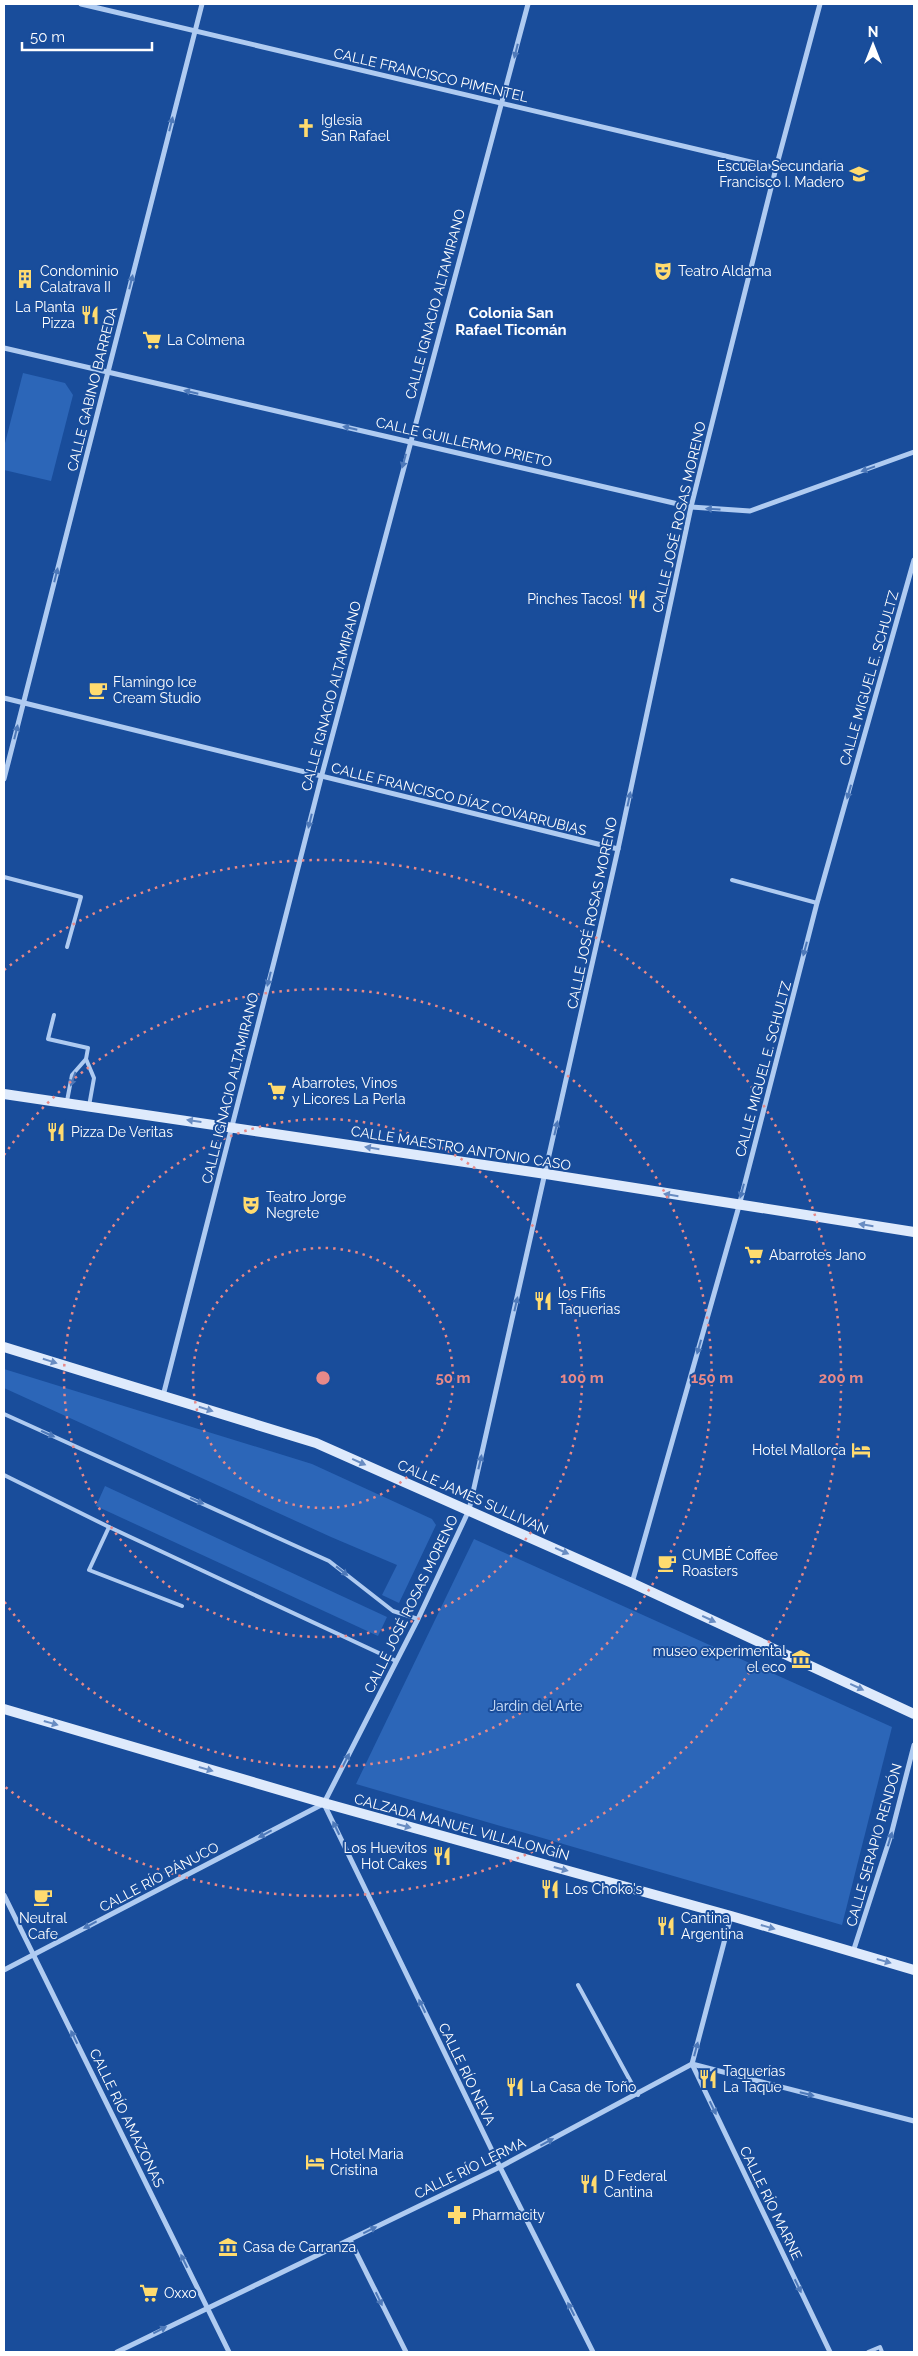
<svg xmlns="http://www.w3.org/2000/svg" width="918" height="2356" viewBox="0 0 918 2356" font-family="Raleway,sans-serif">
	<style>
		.green { fill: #2c66b8 }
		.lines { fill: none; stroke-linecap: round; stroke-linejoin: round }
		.lane { stroke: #afcbf1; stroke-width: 4 }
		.street { stroke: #afcbf1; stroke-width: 5 }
		.secondary { stroke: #deeafc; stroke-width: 10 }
		.oneway { fill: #4e79b9 }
		.oneway2 { fill: #688cc2 }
		.ring { fill: none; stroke: #e88989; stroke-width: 2.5; stroke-dasharray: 2.5 5 }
		.labels { text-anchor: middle; stroke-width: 4; stroke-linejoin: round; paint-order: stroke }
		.street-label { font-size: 14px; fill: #fff; stroke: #194d9b }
		.poi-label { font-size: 14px; fill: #fff; stroke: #194d9b; text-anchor: start }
		.park-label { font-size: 14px; fill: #d6e6fc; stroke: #194d9b }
		.neighbourhood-label { font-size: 15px; font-weight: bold; fill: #fff; stroke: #194d9b }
		.centre { fill: #e88989; stroke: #194d9b; stroke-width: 2.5 }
		.ring-label { font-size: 15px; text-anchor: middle; font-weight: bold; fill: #e88989; stroke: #194d9b; stroke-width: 4; stroke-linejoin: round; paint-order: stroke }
	</style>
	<rect width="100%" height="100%" fill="#194d9b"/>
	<g class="green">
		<path d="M23,373L65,383L73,395L51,481L4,470V447Z"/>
		<path d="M4,1369L312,1464L432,1519L436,1525L399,1603L382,1595L397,1565L331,1537L4,1388Z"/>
		<path d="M105,1486L387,1617L378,1636L96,1506Z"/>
		<path d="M474,1539L892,1727L842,1925L356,1784Z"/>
	</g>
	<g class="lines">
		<g class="lane">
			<path d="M4,877L81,897L67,947"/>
			<path d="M732,880L817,903"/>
			<path d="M54,1015L48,1039L88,1048L86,1059L72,1075L67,1101"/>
			<path d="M86,1059L94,1078L89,1106"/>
			<path d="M4,1414L329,1561L393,1611L418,1619"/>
			<path d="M4,1475L109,1527"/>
			<path d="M182,1606L89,1570L109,1527L396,1661"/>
			<path d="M578,1985L638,2095"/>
			<path d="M868,2352L880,2347L882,2352"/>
		</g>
		<g class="street">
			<path d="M81,4L776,168"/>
			<path d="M4,348L691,507L750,511L914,452"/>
			<path d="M4,698L618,849"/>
			<path d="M4,779L202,4"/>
			<path d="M163,1396L321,778L528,4"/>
			<path d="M632,1583L739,1206L817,903L914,560"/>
			<path d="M324,1803L418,1619L469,1510L618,849L691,507L776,168L820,4"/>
			<path d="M324,1804L500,2167L593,2352"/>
			<path d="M4,1895L229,2352"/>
			<path d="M853,1952L891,1835L914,1745"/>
			<path d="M4,1970L323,1804"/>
			<path d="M692,2064L830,2352"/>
			<path d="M692,2064L914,2121"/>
			<path d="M350,2240L406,2352"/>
			<path d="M117,2352L500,2167L692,2064L731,1916"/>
		</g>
		<g class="secondary">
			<path d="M4,1094L546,1174L914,1232"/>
			<path d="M4,1347L316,1443L632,1583L914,1714"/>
			<path d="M4,1709L324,1803L731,1916L914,1970"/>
		</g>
	</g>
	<defs><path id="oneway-solid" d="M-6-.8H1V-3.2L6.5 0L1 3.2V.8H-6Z" transform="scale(1.25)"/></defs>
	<g class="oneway">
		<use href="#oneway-solid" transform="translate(516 51) rotate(104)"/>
		<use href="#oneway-solid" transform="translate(171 124) rotate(-76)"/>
		<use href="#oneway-solid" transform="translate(131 282) rotate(-76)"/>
		<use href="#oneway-solid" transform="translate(191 392) rotate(-167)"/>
		<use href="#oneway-solid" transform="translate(350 428) rotate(-167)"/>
		<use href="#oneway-solid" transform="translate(404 461) rotate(105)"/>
		<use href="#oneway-solid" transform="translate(868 469) rotate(160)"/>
		<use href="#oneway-solid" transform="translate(713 509) rotate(-176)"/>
		<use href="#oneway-solid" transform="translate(56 575) rotate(-76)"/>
		<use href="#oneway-solid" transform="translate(16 732) rotate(-76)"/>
		<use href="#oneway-solid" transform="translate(849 792) rotate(106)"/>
		<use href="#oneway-solid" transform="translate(629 799) rotate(-78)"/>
		<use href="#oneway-solid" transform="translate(310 821) rotate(104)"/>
		<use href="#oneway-solid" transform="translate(805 949) rotate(105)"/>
		<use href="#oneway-solid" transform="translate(269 979) rotate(104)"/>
		<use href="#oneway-solid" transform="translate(73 1079) rotate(110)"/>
		<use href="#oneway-solid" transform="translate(556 1128) rotate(-77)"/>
		<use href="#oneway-solid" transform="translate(742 1191) rotate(105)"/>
		<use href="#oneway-solid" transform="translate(516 1304) rotate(-77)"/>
		<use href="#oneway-solid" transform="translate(699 1347) rotate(106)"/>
		<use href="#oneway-solid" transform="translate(48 1434) rotate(24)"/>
		<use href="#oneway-solid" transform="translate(480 1462) rotate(-77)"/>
		<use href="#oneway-solid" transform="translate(197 1501) rotate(24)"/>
		<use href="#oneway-solid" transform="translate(342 1571) rotate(38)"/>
		<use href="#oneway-solid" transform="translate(346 1760) rotate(-63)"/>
		<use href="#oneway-solid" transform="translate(336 1828) rotate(-116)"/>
		<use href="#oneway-solid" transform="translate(265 1834) rotate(152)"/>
		<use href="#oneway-solid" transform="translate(890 1839) rotate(-73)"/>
		<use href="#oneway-solid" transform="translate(90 1925) rotate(152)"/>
		<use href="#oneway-solid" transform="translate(422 2006) rotate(-116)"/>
		<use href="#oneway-solid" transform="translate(74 2037) rotate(-116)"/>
		<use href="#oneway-solid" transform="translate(696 2049) rotate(-75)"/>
		<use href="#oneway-solid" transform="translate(807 2094) rotate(14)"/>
		<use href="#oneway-solid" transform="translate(713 2108) rotate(64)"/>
		<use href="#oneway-solid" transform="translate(547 2142) rotate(-28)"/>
		<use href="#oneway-solid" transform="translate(370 2230) rotate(-26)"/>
		<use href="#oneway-solid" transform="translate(184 2261) rotate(-116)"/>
		<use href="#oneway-solid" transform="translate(798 2286) rotate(64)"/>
		<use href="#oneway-solid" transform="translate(379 2299) rotate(64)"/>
		<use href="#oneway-solid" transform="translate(571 2309) rotate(-117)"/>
		<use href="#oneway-solid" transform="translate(160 2330) rotate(-27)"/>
	</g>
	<g class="oneway2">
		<use href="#oneway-solid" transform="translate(194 1121) rotate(-172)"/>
		<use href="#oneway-solid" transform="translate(372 1148) rotate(-171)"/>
		<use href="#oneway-solid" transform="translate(671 1195) rotate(-171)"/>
		<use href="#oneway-solid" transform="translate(866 1225) rotate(-171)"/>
		<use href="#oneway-solid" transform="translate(50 1361) rotate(17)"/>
		<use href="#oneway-solid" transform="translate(206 1409) rotate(17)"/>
		<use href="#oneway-solid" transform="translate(359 1462) rotate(24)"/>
		<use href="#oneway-solid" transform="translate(562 1551) rotate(24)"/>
		<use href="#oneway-solid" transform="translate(709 1619) rotate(25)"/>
		<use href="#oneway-solid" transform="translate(857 1687) rotate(25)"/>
		<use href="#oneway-solid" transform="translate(51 1723) rotate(16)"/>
		<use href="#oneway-solid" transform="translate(206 1769) rotate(16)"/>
		<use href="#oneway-solid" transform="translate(404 1826) rotate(15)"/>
		<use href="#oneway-solid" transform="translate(561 1869) rotate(15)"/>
		<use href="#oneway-solid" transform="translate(768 1927) rotate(16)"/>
		<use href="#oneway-solid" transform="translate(884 1961) rotate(16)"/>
	</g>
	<g class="ring">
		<circle cx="323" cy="1378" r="130"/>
		<circle cx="323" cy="1378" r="259"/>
		<path d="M4 1155A389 389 0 1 1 4 1601"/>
		<path d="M4 970A518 518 0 1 1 4 1786"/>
	</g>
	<defs>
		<g id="church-bare" transform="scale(1.5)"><path d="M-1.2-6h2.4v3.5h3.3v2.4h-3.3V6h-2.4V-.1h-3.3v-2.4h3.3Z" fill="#ffdb6f" stroke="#194d9b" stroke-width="2.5" paint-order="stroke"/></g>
		<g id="school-bare" transform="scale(1.5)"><path d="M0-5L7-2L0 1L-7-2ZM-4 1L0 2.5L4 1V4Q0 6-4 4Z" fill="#ffdb6f" stroke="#194d9b" stroke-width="2.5" paint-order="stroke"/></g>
		<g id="theatre-bare" transform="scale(1.5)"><path d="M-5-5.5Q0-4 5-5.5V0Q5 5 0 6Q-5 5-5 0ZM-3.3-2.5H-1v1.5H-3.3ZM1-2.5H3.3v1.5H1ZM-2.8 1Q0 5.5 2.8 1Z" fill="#ffdb6f" stroke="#194d9b" stroke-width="2.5" paint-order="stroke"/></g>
		<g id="building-bare" transform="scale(1.5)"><path d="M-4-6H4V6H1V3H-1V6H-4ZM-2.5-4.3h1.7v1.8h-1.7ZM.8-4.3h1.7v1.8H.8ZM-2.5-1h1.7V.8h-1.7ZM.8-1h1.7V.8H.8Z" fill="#ffdb6f" stroke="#194d9b" stroke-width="2.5" paint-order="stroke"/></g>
		<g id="restaurant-bare" transform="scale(1.5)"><path d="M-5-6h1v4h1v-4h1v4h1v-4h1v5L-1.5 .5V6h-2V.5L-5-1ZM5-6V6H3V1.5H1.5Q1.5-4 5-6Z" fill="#ffdb6f" stroke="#194d9b" stroke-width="2.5" paint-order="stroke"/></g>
		<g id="supermarket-bare" transform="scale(1.5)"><path d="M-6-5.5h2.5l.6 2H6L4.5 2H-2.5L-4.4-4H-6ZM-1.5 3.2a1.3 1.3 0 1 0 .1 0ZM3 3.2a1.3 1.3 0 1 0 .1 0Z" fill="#ffdb6f" stroke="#194d9b" stroke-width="2.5" paint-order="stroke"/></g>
		<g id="cafe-bare" transform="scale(1.5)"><path d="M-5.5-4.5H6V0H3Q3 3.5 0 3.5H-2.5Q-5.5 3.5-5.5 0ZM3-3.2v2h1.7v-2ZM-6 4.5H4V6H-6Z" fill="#ffdb6f" stroke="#194d9b" stroke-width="2.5" paint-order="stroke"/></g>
		<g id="hotel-bare" transform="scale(1.5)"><path d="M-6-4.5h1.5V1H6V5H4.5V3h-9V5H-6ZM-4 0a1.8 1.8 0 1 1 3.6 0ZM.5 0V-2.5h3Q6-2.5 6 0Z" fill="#ffdb6f" stroke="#194d9b" stroke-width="2.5" paint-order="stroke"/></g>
		<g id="museum-bare" transform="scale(1.5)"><path d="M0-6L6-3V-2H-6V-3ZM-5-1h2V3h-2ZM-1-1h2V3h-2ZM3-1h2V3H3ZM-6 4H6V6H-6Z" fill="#ffdb6f" stroke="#194d9b" stroke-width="2.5" paint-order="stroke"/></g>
		<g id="pharmacy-bare" transform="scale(1.5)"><path d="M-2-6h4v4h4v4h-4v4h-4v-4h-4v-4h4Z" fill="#ffdb6f" stroke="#194d9b" stroke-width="2.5" paint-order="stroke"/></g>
	</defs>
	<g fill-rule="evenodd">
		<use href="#church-bare" x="306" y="128"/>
		<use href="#school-bare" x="859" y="174"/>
		<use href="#theatre-bare" x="663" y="271"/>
		<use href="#building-bare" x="25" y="279"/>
		<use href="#restaurant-bare" x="90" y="315"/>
		<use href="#supermarket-bare" x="152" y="340"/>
		<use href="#restaurant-bare" x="637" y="599"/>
		<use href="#cafe-bare" x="98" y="690"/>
		<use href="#supermarket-bare" x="277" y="1091"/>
		<use href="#restaurant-bare" x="56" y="1132"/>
		<use href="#theatre-bare" x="251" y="1205"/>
		<use href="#supermarket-bare" x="754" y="1255"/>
		<use href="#restaurant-bare" x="543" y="1301"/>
		<use href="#hotel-bare" x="861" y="1450"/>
		<use href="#cafe-bare" x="667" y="1563"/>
		<use href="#museum-bare" x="801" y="1659"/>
		<use href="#restaurant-bare" x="442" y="1856"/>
		<use href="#restaurant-bare" x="550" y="1889"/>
		<use href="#cafe-bare" x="43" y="1897"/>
		<use href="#restaurant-bare" x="666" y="1926"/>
		<use href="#restaurant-bare" x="708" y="2079"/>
		<use href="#restaurant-bare" x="515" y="2087"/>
		<use href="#hotel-bare" x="315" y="2162"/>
		<use href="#restaurant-bare" x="589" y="2184"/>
		<use href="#pharmacy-bare" x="457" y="2215"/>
		<use href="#museum-bare" x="228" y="2247"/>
		<use href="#supermarket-bare" x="149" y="2293"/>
	</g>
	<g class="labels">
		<g class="street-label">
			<text transform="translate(431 75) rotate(13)" y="5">CALLE FRANCISCO PIMENTEL</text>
			<text transform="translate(435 304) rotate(-75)" y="5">CALLE IGNACIO ALTAMIRANO</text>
			<text transform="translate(92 389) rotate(-76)" y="5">CALLE GABINO BARREDA</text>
			<text transform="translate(464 442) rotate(13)" y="5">CALLE GUILLERMO PRIETO</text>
			<text transform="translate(679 517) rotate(-77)" y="5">CALLE JOSÉ ROSAS MORENO</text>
			<text transform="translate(869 678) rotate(-74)" y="5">CALLE MIGUEL E. SCHULTZ</text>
			<text transform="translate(331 696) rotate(-75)" y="5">CALLE IGNACIO ALTAMIRANO</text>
			<text transform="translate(459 799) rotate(14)" y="5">CALLE FRANCISCO DÍAZ COVARRUBIAS</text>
			<text transform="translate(592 913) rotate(-78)" y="5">CALLE JOSÉ ROSAS MORENO</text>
			<text transform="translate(763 1069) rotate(-75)" y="5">CALLE MIGUEL E. SCHULTZ</text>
			<text transform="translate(230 1088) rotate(-76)" y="5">CALLE IGNACIO ALTAMIRANO</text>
			<text transform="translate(461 1148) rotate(9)" y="5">CALLE MAESTRO ANTONIO CASO</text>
			<text transform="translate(473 1497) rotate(24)" y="5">CALLE JAMES SULLIVAN</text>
			<text transform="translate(411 1604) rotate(-64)" y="5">CALLE JOSÉ ROSAS MORENO</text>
			<text transform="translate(462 1827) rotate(15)" y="5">CALZADA MANUEL VILLALONGÍN</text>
			<text transform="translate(874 1845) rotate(-74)" y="5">CALLE SERAPIO RENDÓN</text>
			<text transform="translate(159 1877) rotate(-28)" y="5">CALLE RÍO PÁNUCO</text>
			<text transform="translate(467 2074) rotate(64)" y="5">CALLE RÍO NEVA</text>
			<text transform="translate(127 2118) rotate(64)" y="5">CALLE RÍO AMAZONAS</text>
			<text transform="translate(470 2168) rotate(-26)" y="5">CALLE RÍO LERMA</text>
			<text transform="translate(771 2203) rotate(64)" y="5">CALLE RÍO MARNE</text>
		</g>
		<g class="poi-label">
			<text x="321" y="125">Iglesia<tspan x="321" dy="16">San Rafael</tspan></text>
			<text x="844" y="171" text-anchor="end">Escuela Secundaria<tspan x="844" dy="16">Francisco I. Madero</tspan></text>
			<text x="40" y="276">Condominio<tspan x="40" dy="16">Calatrava II</tspan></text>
			<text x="678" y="276">Teatro Aldama</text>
			<text x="75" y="312" text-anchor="end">La Planta<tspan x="75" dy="16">Pizza</tspan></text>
			<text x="167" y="345">La Colmena</text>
			<text x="622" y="604" text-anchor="end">Pinches Tacos!</text>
			<text x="113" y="687">Flamingo Ice<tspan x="113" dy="16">Cream Studio</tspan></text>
			<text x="292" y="1088">Abarrotes, Vinos<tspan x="292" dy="16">y Licores La Perla</tspan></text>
			<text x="71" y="1137">Pizza De Veritas</text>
			<text x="266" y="1202">Teatro Jorge<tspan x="266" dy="16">Negrete</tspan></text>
			<text x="769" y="1260">Abarrotes Jano</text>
			<text x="558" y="1298">los Fifis<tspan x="558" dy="16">Taquerias</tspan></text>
			<text x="846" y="1455" text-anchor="end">Hotel Mallorca</text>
			<text x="682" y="1560">CUMBÉ Coffee<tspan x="682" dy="16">Roasters</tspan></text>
			<text x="786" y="1656" text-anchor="end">museo experimental<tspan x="786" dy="16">el eco</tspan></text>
			<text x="427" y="1853" text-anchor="end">Los Huevitos<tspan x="427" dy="16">Hot Cakes</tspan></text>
			<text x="565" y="1894">Los Choko's</text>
			<text x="43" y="1923" text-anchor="middle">Neutral<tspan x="43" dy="16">Cafe</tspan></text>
			<text x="681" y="1923">Cantina<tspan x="681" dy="16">Argentina</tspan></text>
			<text x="723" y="2076">Taquerías<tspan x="723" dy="16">La Taque</tspan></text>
			<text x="530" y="2092">La Casa de Toño</text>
			<text x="330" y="2159">Hotel Maria<tspan x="330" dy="16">Cristina</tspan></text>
			<text x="604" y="2181">D Federal<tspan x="604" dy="16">Cantina</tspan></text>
			<text x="472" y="2220">Pharmacity</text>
			<text x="243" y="2252">Casa de Carranza</text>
			<text x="164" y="2298">Oxxo</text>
		</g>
		<g class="park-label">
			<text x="536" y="1711">Jardin del Arte</text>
		</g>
		<g class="neighbourhood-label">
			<text x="511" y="318">Colonia San<tspan x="511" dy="17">Rafael Ticomán</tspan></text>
		</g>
	</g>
	<circle cx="323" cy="1378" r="8" class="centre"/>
	<g class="ring-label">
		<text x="453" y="1383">50 m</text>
		<text x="582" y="1383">100 m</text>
		<text x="712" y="1383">150 m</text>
		<text x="841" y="1383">200 m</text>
	</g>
	<rect width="918" height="2356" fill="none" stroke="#ffffff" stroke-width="10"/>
	<g transform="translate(873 45)" stroke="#194d9b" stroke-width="4" paint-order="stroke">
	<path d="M0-4L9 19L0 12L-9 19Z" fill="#ffffff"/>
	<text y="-8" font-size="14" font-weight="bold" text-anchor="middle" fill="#ffffff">N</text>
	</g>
	<path d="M22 42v8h130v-8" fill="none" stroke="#ffffff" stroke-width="2.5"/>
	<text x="30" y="42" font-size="15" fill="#ffffff" stroke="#194d9b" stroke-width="4" paint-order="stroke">50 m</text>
</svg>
